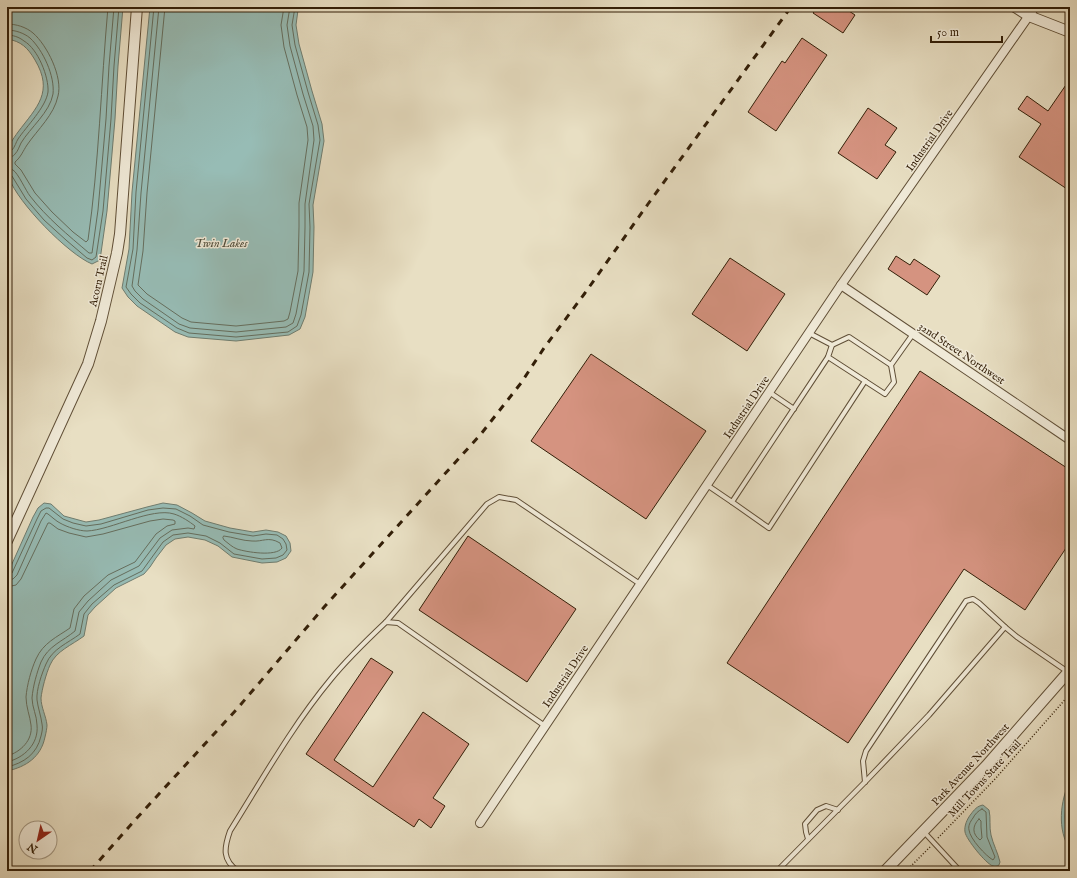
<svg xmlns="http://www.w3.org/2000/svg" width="1077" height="878" viewBox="0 0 1077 878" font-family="'IM FELL English',serif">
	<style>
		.water { fill: #97bcb5; stroke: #6f7d70 }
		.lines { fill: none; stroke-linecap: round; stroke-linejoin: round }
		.shore { stroke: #656e5e; stroke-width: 1 }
		.building { fill: #d59380; stroke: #331f08 }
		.service-casing { stroke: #604f37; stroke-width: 6 }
		.minor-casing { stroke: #604f37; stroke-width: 10 }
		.tertiary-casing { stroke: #604f37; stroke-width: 12 }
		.path { stroke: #331f08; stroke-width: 1.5; stroke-dasharray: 1 2; stroke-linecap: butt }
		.service { stroke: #f0ead8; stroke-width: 4 }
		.minor { stroke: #f0ead8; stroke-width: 8 }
		.tertiary { stroke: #f0ead8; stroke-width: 10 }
		.rail { stroke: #331f08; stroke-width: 3; stroke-dasharray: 7 7; stroke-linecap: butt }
		.labels { text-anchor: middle; stroke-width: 3; stroke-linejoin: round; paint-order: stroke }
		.street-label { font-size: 11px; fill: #331f08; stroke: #f0ead8 }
		.water-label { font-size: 12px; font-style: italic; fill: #514e3c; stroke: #f0ead8 }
	</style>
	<rect width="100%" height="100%" fill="#e8dfc3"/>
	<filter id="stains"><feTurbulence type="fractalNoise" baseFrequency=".005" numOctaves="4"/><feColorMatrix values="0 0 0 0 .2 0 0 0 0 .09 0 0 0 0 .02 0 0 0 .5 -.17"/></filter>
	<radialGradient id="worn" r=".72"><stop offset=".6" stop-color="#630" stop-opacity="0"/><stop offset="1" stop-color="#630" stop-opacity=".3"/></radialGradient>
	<g class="water">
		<path d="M7,7H123L118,66L115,119L107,211L100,260L92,264C68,254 18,203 9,178C6,171 6,161 7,154C8,146 13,139 18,132C37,107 54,92 35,60C28,48 21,41 7,39Z"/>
		<path d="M150,7H300L298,10L296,25L299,44L312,91L322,124L324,141L313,205L314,227L313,272L305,317L300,329L289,335L236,341L188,337L175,332L137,306L128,297L122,288L129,249L132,192Z"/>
		<path d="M44,503L51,504L64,516L86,522L99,520L147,507L163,503L177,505L192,513L205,521L230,528L253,532L266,530L278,532L286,536L290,543L291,551L286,558L277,562L262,563L232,557L218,546L205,540L188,537L175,539L166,545L156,558L150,567L144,574L116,588L95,607L88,615L84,636C72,645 56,651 50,665C46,674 42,689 41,698C41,707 46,716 47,725C47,728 46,733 45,737C41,757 26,767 7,771V575L33,517L38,508Z"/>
		<path d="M1070,781V849C1057,831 1060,800 1070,781Z"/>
		<path d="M983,805L989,810C991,818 989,827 991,835C993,844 998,853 1000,862L999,865C997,866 996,867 993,866C986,864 966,839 965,832C964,826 967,819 971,814C974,810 977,806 983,805Z"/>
	</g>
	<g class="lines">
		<g class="shore">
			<path d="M154,7L136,192L133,249L126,287L131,294L140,303L177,328L189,333L236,337L288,332L297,326L301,315L309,272L310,227L309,204L320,140L318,125L308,92L295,45L292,25L295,7"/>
			<path d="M159,7L141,193L137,250L132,286L135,291L143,299L179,324L190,328L236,332L286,327L293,323L296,314L304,271L305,227V204L314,140L313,126L303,94L290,46L287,25L290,7"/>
			<path d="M165,7L147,193L143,251L138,285L147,294L182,318L191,322L236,326L284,321L288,319L290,312L298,271L299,227V203L308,140L307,127L297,95L284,47L281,25L284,7"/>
			<path d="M7,24C16,24 26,27 33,33C47,45 63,77 58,96C54,115 38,129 27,145C23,151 21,157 15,162V164L21,170L35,193L52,212L73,232L86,242L88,240C99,163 101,85 108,7"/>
			<path d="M7,30C15,30 24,33 30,38C43,50 55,76 53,94C50,112 30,128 21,143C19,147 18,151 15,154C13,157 10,157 7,157"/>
			<path d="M7,35C13,35 19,37 24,41C38,49 49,77 48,92C46,107 26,127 18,139C16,142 15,147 12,150C10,152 10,152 7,152"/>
			<path d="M7,169C10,169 11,169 13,170C18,173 26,191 30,196C47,218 68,235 89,253H92L98,210L106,119L109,66L114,7"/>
			<path d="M7,174L12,176L26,199L44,220L66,240L87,258L92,260L96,257L103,211L111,119L114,66L119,7"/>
			<path d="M224,536C233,537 243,541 252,541C263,542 268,536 280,543L282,548C276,557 246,552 237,549C232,547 228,543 224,540L223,538Z"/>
			<path d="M7,575H10L12,573L37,519L41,511L46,508H49L63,519L73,523L86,526L101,524L148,510L163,508L176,509L190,516L203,525L229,532L253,536L266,534L277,535L283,539L286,544L287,550L283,555L276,558L262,559L234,554L220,543L206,536L188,533L173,535L163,542L142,571L114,585L92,604L84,614L80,634C68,643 52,649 46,664C42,673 36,690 37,700C38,708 41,716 42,724C43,728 42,732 41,736C37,754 24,763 7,767"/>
			<path d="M7,580L13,579L17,575L41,521L46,513L48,514C52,517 56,521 60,523C67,527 79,531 87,531C111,530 152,507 174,514C181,516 190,522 195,526L194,529L188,528L172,530L160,538L139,566L111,580L88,601L79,612L75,631C63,641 48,646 41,662C37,672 33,686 32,698C32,707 37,716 37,725C39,744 24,758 7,762"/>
			<path d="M7,587L16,585L21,579L48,523H50L58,529L69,533L86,537L103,534L150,521L163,519L173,520L175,521V524L167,526L156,534L135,562L108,575L84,596L74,609L70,628C57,637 43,643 36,659C31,670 27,685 26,697C26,707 30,716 31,725C33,740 21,752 7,756"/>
			<path d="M1070,790C1064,804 1063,828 1070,842"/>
			<path d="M982,809L986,812L987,837L995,857L993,860C986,856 970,839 969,830C968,826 970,822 973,818C975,814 978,811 982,809Z"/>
			<path d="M979,819L981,821V827L982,838L980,840C972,834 972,826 979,819Z"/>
		</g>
	</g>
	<g class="building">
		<path d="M818,7H843L855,15L843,33L813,13Z"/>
		<path d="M802,38L827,55L776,131L748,112L782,61L785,63Z"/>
		<path d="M1070,79V191L1019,157L1041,124L1018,109L1027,96L1048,111Z"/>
		<path d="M868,108L897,128L885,145L896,152L877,179L838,153Z"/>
		<path d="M896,256L910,265L914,259L940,276L927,295L888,269Z"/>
		<path d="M730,258L785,294L747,351L692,314Z"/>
		<path d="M591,354L706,431L646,519L531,441Z"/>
		<path d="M920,371L1070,470V542L1025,610L964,569L848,743L727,663Z"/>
		<path d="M468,536L576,609L527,682L419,610Z"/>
		<path d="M371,658L393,672L334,760L373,787L423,712L469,744L433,798L445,806L431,828L419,819L414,827L306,754Z"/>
	</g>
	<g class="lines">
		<g class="service-casing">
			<g id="service">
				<path d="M809,333L832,345L849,337L891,365L913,334"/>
				<path d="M832,345L828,357L885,394L894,382L891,365"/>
				<path d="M769,392L794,409"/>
				<path d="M707,485L732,502L828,357"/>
				<path d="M732,502L769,528L865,381"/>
				<path d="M386,622L487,504L499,497L516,500L640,584"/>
				<path d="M865,782L863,761L866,751L966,601L973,599L979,603L1005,627"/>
				<path d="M924,832L960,871"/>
				<path d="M808,839L806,832L805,824L817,810L826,806L838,810"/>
				<path d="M238,871C222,860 224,848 230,831C262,780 292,726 331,679C348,658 367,640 386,622L398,623L545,726"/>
				<path d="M777,871L865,782L929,715L1005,627L1017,637L1068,672"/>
			</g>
		</g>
		<g class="minor-casing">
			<g id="minor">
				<path d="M841,285L1070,440"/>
				<path d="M480,823L841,285L1035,7"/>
			</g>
		</g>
		<g class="tertiary-casing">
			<g id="tertiary">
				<path d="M1015,7L1029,16L1070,32"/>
				<path d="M7,541L88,364L101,321L117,253L120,234L137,7"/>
				<path d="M885,871L986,766L1070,670"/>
			</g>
		</g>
		<g class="path">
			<path d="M938,838L996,778L1070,694"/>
			<path d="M906,871L930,847"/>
		</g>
		<use href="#service" class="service"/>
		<use href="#minor" class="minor"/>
		<use href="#tertiary" class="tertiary"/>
		<path class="rail" d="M90,871L136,819L236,710L325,606L481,434L521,383L544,348L585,293L648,204L791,7"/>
	</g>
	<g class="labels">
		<g class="street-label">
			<text transform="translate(929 140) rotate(-55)" y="4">Industrial Drive</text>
			<text transform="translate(98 281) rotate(-77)" y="4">Acorn Trail</text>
			<text transform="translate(962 353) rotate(34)" y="4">32nd Street Northwest</text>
			<text transform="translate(746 407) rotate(-56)" y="4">Industrial Drive</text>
			<text transform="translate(565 676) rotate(-56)" y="4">Industrial Drive</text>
			<text transform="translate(970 764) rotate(-47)" y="4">Park Avenue Northwest</text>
			<text transform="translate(984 778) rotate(-47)" y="4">Mill Towns State Trail</text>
		</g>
		<g class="water-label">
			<text x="221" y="247">Twin Lakes</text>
		</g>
	</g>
	<rect width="1077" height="878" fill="none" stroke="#e8dfc3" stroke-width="24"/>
	<rect x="8" y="8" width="1061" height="862" fill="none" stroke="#331f08" stroke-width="2"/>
	<rect x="12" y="12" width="1053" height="854" fill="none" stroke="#331f08"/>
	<g transform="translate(38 840) rotate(214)"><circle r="19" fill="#f0ead8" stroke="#a49985"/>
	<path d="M0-3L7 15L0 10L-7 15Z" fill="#8f2418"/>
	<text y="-6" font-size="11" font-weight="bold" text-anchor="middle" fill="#331f08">N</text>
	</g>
	<path d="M931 36v6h71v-6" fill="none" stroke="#331f08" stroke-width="2"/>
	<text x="937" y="36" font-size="12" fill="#331f08" stroke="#f0ead8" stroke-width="3" paint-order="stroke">50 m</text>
	<rect width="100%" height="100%" filter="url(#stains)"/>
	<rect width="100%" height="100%" fill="url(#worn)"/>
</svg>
